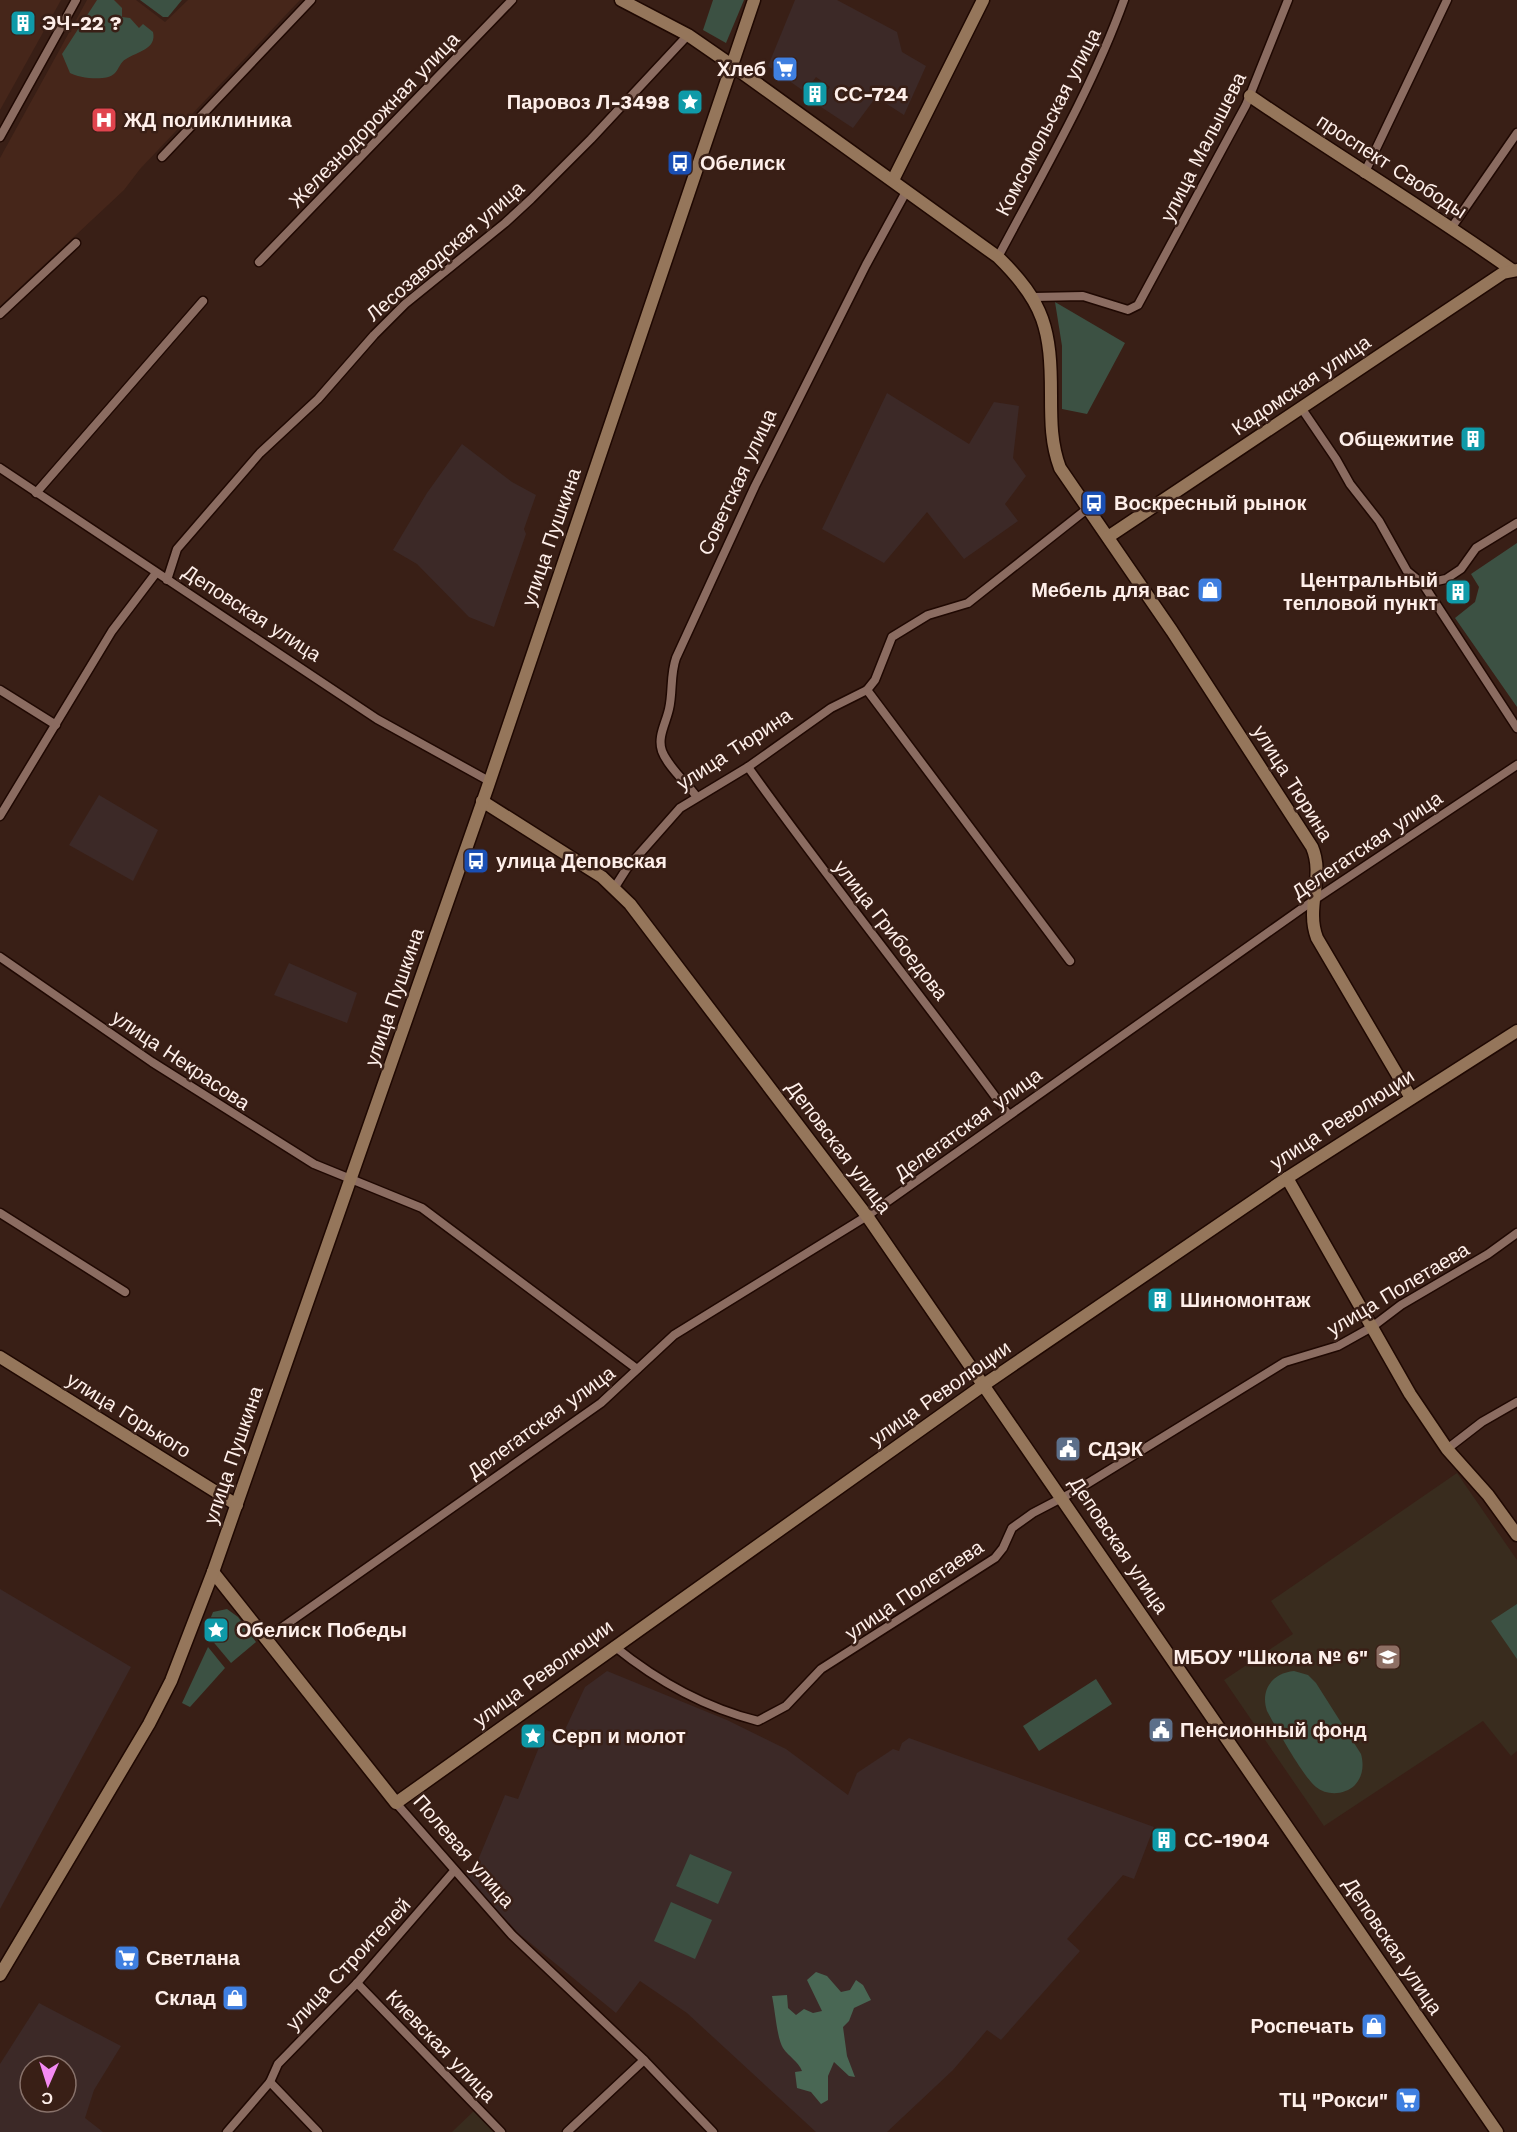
<svg xmlns="http://www.w3.org/2000/svg" width="1517" height="2132" viewBox="0 0 1517 2132" font-family="'Work Sans',sans-serif">
	<style>
		.built { fill: #46261a }
		.industrial { fill: #3c2927; fill-rule: evenodd }
		.education { fill: #392c1e }
		.green { fill: #3c5143 }
		.forest { fill: #496754 }
		.lines { fill: none; stroke-linecap: round; stroke-linejoin: round }
		.street-casing { stroke: #1f0802; stroke-width: 11 }
		.secondary-casing { stroke: #1f0802; stroke-width: 15 }
		.street { stroke: #8b6c61; stroke-width: 8 }
		.secondary { stroke: #95765b; stroke-width: 12 }
		.labels { text-anchor: middle; stroke-width: 5; stroke-linejoin: round; paint-order: stroke }
		.poi-label { font-size: 20px; font-weight: bold; fill: #feefea; stroke: #391f16; text-anchor: start }
		.street-label { font-size: 20px; fill: #feefea; stroke: #391f16 }
	</style>
	<rect width="100%" height="100%" fill="#391f16"/>
	<g class="built">
		<path d="M0,0H61L0,110Z"/>
		<path d="M87,0H136L165,22L188,0H300L140,169L124,190L0,306V158Z"/>
	</g>
	<g class="industrial">
		<path d="M795,0H837L897,32L902,52L926,66L904,115L876,97L853,128L818,105L830,87L816,77L805,92L768,66Z"/>
		<path d="M887,393L969,444L994,402L1019,406L1013,458L1026,476L1005,504L1018,521L964,559L927,512L884,563L822,529Z"/>
		<path d="M462,444L512,482L536,495L524,529L526,534L494,627L469,617L417,564L393,550L427,493Z"/>
		<path d="M99,795L158,830L133,881L69,845Z"/>
		<path d="M289,963L357,993L347,1023L274,995Z"/>
		<path d="M0,1589L131,1667L0,1909Z"/>
		<path d="M607,1671L727,1720L786,1749L848,1795L857,1773L893,1749L899,1751L902,1743L909,1738L1154,1827L1134,1879L1123,1875L1067,1939L1080,1951L1001,2040L987,2030L953,2070L887,2132H816L687,2013L640,1981L616,2013L518,1933L465,1875L478,1860L505,1795L518,1799L546,1730L562,1736L585,1687Z"/>
		<path d="M39,2003L121,2046L94,2090L85,2118L103,2132H0V2064ZM30,2066H66V2102H30Z"/>
	</g>
	<g class="education">
		<path d="M1457,1473L1517,1560V1751L1511,1756L1483,1721L1324,1826L1224,1680L1293,1634L1271,1601Z"/>
		<path d="M476,2109L499,2132H452Z"/>
	</g>
	<g class="green">
		<path d="M97,0H114L122,8V17L130,18L139,28L143,24L153,32C157,49 137,52 126,59C120,62 119,69 115,73C107,82 79,78 70,73L62,54Z"/>
		<path d="M140,0H182L168,17H163Z"/>
		<path d="M713,0H744L726,43L703,30Z"/>
		<path d="M1055,302L1125,343L1087,414L1062,409V346Z"/>
		<path d="M1517,543V707L1455,618L1475,602L1479,587L1471,574Z"/>
		<path d="M1517,1604V1659L1491,1621Z"/>
		<path d="M227,1609L238,1617L256,1642L231,1663L205,1632L213,1612Z"/>
		<path d="M208,1647L225,1668L190,1707L182,1703Z"/>
		<path d="M1294,1671L1308,1675L1316,1683L1361,1754C1364,1765 1363,1776 1355,1785C1345,1795 1327,1796 1316,1787C1302,1775 1277,1729 1267,1711C1260,1690 1272,1673 1294,1671Z"/>
		<path d="M1096,1679L1112,1704L1039,1751L1023,1726Z"/>
		<path d="M690,1854L732,1872L718,1904L676,1886Z"/>
		<path d="M671,1902L712,1920L695,1959L654,1941Z"/>
	</g>
	<path class="forest" d="M816,1972L827,1976L841,1992L850,1990L856,1980L863,1985L871,2000L854,2008L849,2021L843,2027L847,2056L855,2077L849,2076L834,2062L828,2076V2100L821,2104L811,2092L797,2088L795,2072L802,2071C798,2061 789,2057 783,2048C777,2039 775,2009 772,1996L787,1995L788,2008L796,2015L804,2009L813,2013L822,2011L807,1980Z"/>
	<g class="lines">
		<g class="street-casing">
			<g id="street">
				<path d="M0,137L76,0"/>
				<path d="M162,157L311,0"/>
				<path d="M1364,174L1447,0"/>
				<path d="M1452,227L1517,133"/>
				<path d="M998,257C1042,174 1092,89 1124,0"/>
				<path d="M259,262L512,0"/>
				<path d="M1034,297L1083,296L1128,310L1138,305L1246,105L1288,0"/>
				<path d="M0,314L76,243"/>
				<path d="M1302,409L1336,459L1350,484L1379,521L1407,571L1423,584L1517,728"/>
				<path d="M0,468L377,719L489,781"/>
				<path d="M36,493L203,301"/>
				<path d="M167,580L177,549L260,453L318,399L374,335L405,304L505,223L531,199L591,139L688,35"/>
				<path d="M1423,584L1446,579L1461,569L1476,548L1517,523"/>
				<path d="M0,690L56,725"/>
				<path d="M867,690L1070,961"/>
				<path d="M748,767C832,885 923,997 1008,1114"/>
				<path d="M696,796C686,782 668,767 662,751C657,737 666,723 669,709C673,692 670,675 676,658L755,486L866,265L907,190"/>
				<path d="M0,816L112,631L156,573"/>
				<path d="M615,887L627,868L680,808L748,767L831,708L867,690L875,680L892,637L928,615L968,603L1087,509"/>
				<path d="M0,957L152,1062L314,1164L422,1208L637,1369"/>
				<path d="M0,1213L125,1292"/>
				<path d="M1447,1449L1482,1422L1517,1402"/>
				<path d="M267,1638L601,1403L674,1335L867,1216L1314,900L1517,765"/>
				<path d="M614,1646C656,1680 706,1708 758,1721L786,1706L821,1669L995,1558L1003,1548L1012,1528L1033,1513L1077,1490L1285,1362L1338,1346L1372,1327L1401,1305L1488,1254L1517,1233"/>
				<path d="M396,1803L512,1935L644,2060L713,2132"/>
				<path d="M357,1983L501,2132"/>
				<path d="M270,2082L318,2132"/>
				<path d="M227,2132L270,2082L278,2064L357,1983L454,1871"/>
				<path d="M567,2132L644,2060"/>
			</g>
		</g>
		<g class="secondary-casing">
			<g id="secondary">
				<path d="M621,0L688,35L730,64L998,257C1045,303 1051,330 1051,395C1051,421 1051,444 1060,468L1172,631L1312,847C1325,877 1305,907 1317,938L1411,1098"/>
				<path d="M1250,96C1336,155 1426,209 1512,270"/>
				<path d="M893,180L983,0"/>
				<path d="M1108,537L1503,273L1517,270"/>
				<path d="M482,801L602,877L630,904L867,1216L1497,2132"/>
				<path d="M1287,1178L1410,1394L1447,1449L1488,1495L1517,1535"/>
				<path d="M0,1357L237,1505"/>
				<path d="M213,1572L396,1803L985,1384L1287,1178L1517,1031"/>
				<path d="M0,1975L149,1724L171,1681L213,1572L487,789L754,0"/>
			</g>
		</g>
		<use href="#street" class="street"/>
		<use href="#secondary" class="secondary"/>
	</g>
	<defs>
		<g id="building-square" transform="scale(1.35)"><rect x="-9" y="-9" width="18" height="18" rx="4" fill="#0f9aa8" stroke="#391f16"/><path d="M-4-6H4V6H1V3H-1V6H-4ZM-2.5-4.3h1.7v1.8h-1.7ZM.8-4.3h1.7v1.8H.8ZM-2.5-1h1.7V.8h-1.7ZM.8-1h1.7V.8H.8Z" fill="#fff"/></g>
		<g id="supermarket-square" transform="scale(1.35)"><rect x="-9" y="-9" width="18" height="18" rx="4" fill="#3f7fe0" stroke="#391f16"/><path d="M-6-5.5h2.5l.6 2H6L4.5 2H-2.5L-4.4-4H-6ZM-1.5 3.2a1.3 1.3 0 1 0 .1 0ZM3 3.2a1.3 1.3 0 1 0 .1 0Z" fill="#fff"/></g>
		<g id="sight-square" transform="scale(1.35)"><rect x="-9" y="-9" width="18" height="18" rx="4" fill="#0f9aa8" stroke="#391f16"/><path d="M0-6L1.8-2.2L6-1.7L2.9 1.2L3.7 5.4L0 3.3L-3.7 5.4L-2.9 1.2L-6-1.7L-1.8-2.2Z" fill="#fff"/></g>
		<g id="hospital-square" transform="scale(1.35)"><rect x="-9" y="-9" width="18" height="18" rx="4" fill="#e0444e" stroke="#391f16"/><path d="M-5-5h3v3.5h4V-5h3V5h-3V1.5h-4V5h-3Z" fill="#fff"/></g>
		<g id="bus-square" transform="scale(1.35)"><rect x="-9" y="-9" width="18" height="18" rx="4" fill="#1a4fb4" stroke="#391f16"/><path d="M-5-6H5V4H4V6H2V4H-2V6H-4V4H-5ZM-3.5-4V0h7V-4ZM-3.5 1.2v1.5H-2V1.2ZM2 1.2v1.5H3.5V1.2Z" fill="#fff"/></g>
		<g id="shop-square" transform="scale(1.35)"><rect x="-9" y="-9" width="18" height="18" rx="4" fill="#3f7fe0" stroke="#391f16"/><path d="M-5-2.5h2.3a2.7 3.5 0 0 1 5.4 0H5L5.5 6h-11ZM-1.5-2.5h3a1.5 2.3 0 0 0-3 0Z" fill="#fff"/></g>
		<g id="civic-square" transform="scale(1.35)"><rect x="-9" y="-9" width="18" height="18" rx="4" fill="#5c6f8a" stroke="#391f16"/><path d="M-.6-6.5H3V-4.5H.6V-3L4-1V1h2V6H-6V1h2V-1L-.6-3ZM-1.2 2.5V6h2.4V2.5Z" fill="#fff"/></g>
		<g id="school-square" transform="scale(1.35)"><rect x="-9" y="-9" width="18" height="18" rx="4" fill="#8d6e63" stroke="#391f16"/><path d="M0-5L7-2L0 1L-7-2ZM-4 1L0 2.5L4 1V4Q0 6-4 4Z" fill="#fff"/></g>
	</defs>
	<g fill-rule="evenodd">
		<use href="#building-square" x="23" y="23"/>
		<use href="#supermarket-square" x="785" y="69"/>
		<use href="#building-square" x="815" y="94"/>
		<use href="#sight-square" x="690" y="102"/>
		<use href="#hospital-square" x="104" y="120"/>
		<use href="#bus-square" x="680" y="163"/>
		<use href="#building-square" x="1473" y="439"/>
		<use href="#bus-square" x="1094" y="503"/>
		<use href="#shop-square" x="1210" y="590"/>
		<use href="#building-square" x="1458" y="592"/>
		<use href="#bus-square" x="476" y="861"/>
		<use href="#building-square" x="1160" y="1300"/>
		<use href="#civic-square" x="1068" y="1449"/>
		<use href="#sight-square" x="216" y="1630"/>
		<use href="#school-square" x="1388" y="1657"/>
		<use href="#civic-square" x="1161" y="1730"/>
		<use href="#sight-square" x="533" y="1736"/>
		<use href="#building-square" x="1164" y="1840"/>
		<use href="#supermarket-square" x="127" y="1958"/>
		<use href="#shop-square" x="235" y="1998"/>
		<use href="#shop-square" x="1374" y="2026"/>
		<use href="#supermarket-square" x="1408" y="2100"/>
	</g>
	<g class="labels">
		<g class="poi-label">
			<text x="42" y="30">ЭЧ-22 ?</text>
			<text x="766" y="76" text-anchor="end">Хлеб</text>
			<text x="834" y="101">СС-724</text>
			<text x="670" y="109" text-anchor="end">Паровоз Л-3498</text>
			<text x="124" y="127">ЖД поликлиника</text>
			<text x="700" y="170">Обелиск</text>
			<text x="1454" y="446" text-anchor="end">Общежитие</text>
			<text x="1114" y="510">Воскресный рынок</text>
			<text x="1438" y="587" text-anchor="end">Центральный<tspan x="1438" dy="23">тепловой пункт</tspan></text>
			<text x="1190" y="597" text-anchor="end">Мебель для вас</text>
			<text x="496" y="868">улица Деповская</text>
			<text x="1180" y="1307">Шиномонтаж</text>
			<text x="1088" y="1456">СДЭК</text>
			<text x="236" y="1637">Обелиск Победы</text>
			<text x="1368" y="1664" text-anchor="end">МБОУ "Школа № 6"</text>
			<text x="1180" y="1737">Пенсионный фонд</text>
			<text x="552" y="1743">Серп и молот</text>
			<text x="1184" y="1847">СС-1904</text>
			<text x="146" y="1965">Светлана</text>
			<text x="216" y="2005" text-anchor="end">Склад</text>
			<text x="1354" y="2033" text-anchor="end">Роспечать</text>
			<text x="1388" y="2107" text-anchor="end">ТЦ "Рокси"</text>
		</g>
		<g class="street-label">
			<text transform="translate(374 120) rotate(-46)" y="7">Железнодорожная улица</text>
			<text transform="translate(1048 122) rotate(-63)" y="7">Комсомольская улица</text>
			<text transform="translate(1203 147) rotate(-63)" y="7">улица Малышева</text>
			<text transform="translate(1392 166) rotate(33)" y="7">проспект Свободы</text>
			<text transform="translate(445 251) rotate(-41)" y="7">Лесозаводская улица</text>
			<text transform="translate(1301 385) rotate(-34)" y="7">Кадомская улица</text>
			<text transform="translate(737 482) rotate(-65)" y="7">Советская улица</text>
			<text transform="translate(551 537) rotate(-71)" y="7">улица Пушкина</text>
			<text transform="translate(252 613) rotate(33)" y="7">Деповская улица</text>
			<text transform="translate(734 749) rotate(-33)" y="7">улица Тюрина</text>
			<text transform="translate(1293 783) rotate(58)" y="7">улица Тюрина</text>
			<text transform="translate(1367 845) rotate(-34)" y="7">Делегатская улица</text>
			<text transform="translate(891 930) rotate(52)" y="7">улица Грибоедова</text>
			<text transform="translate(394 997) rotate(-71)" y="7">улица Пушкина</text>
			<text transform="translate(181 1060) rotate(34)" y="7">улица Некрасова</text>
			<text transform="translate(1342 1119) rotate(-33)" y="7">улица Революции</text>
			<text transform="translate(968 1124) rotate(-36)" y="7">Делегатская улица</text>
			<text transform="translate(839 1147) rotate(53)" y="7">Деповская улица</text>
			<text transform="translate(1398 1289) rotate(-31)" y="7">улица Полетаева</text>
			<text transform="translate(940 1393) rotate(-35)" y="7">улица Революции</text>
			<text transform="translate(129 1415) rotate(32)" y="7">улица Горького</text>
			<text transform="translate(541 1422) rotate(-36)" y="7">Делегатская улица</text>
			<text transform="translate(233 1455) rotate(-71)" y="7">улица Пушкина</text>
			<text transform="translate(1119 1545) rotate(56)" y="7">Деповская улица</text>
			<text transform="translate(914 1590) rotate(-34)" y="7">улица Полетаева</text>
			<text transform="translate(543 1673) rotate(-36)" y="7">улица Революции</text>
			<text transform="translate(464 1851) rotate(49)" y="7">Полевая улица</text>
			<text transform="translate(1393 1946) rotate(56)" y="7">Деповская улица</text>
			<text transform="translate(348 1964) rotate(-47)" y="7">улица Строителей</text>
			<text transform="translate(441 2046) rotate(46)" y="7">Киевская улица</text>
		</g>
	</g>
	<g transform="translate(48 2084) rotate(183)"><circle r="28" fill="#391f16" stroke="#88726b" stroke-width="1.5"/>
	<path d="M0-4.5L10 22L0 15L-10 22Z" fill="#f38af2"/>
	<text y="-9" font-size="16" font-weight="bold" text-anchor="middle" fill="#feefea">С</text>
	</g>
</svg>
